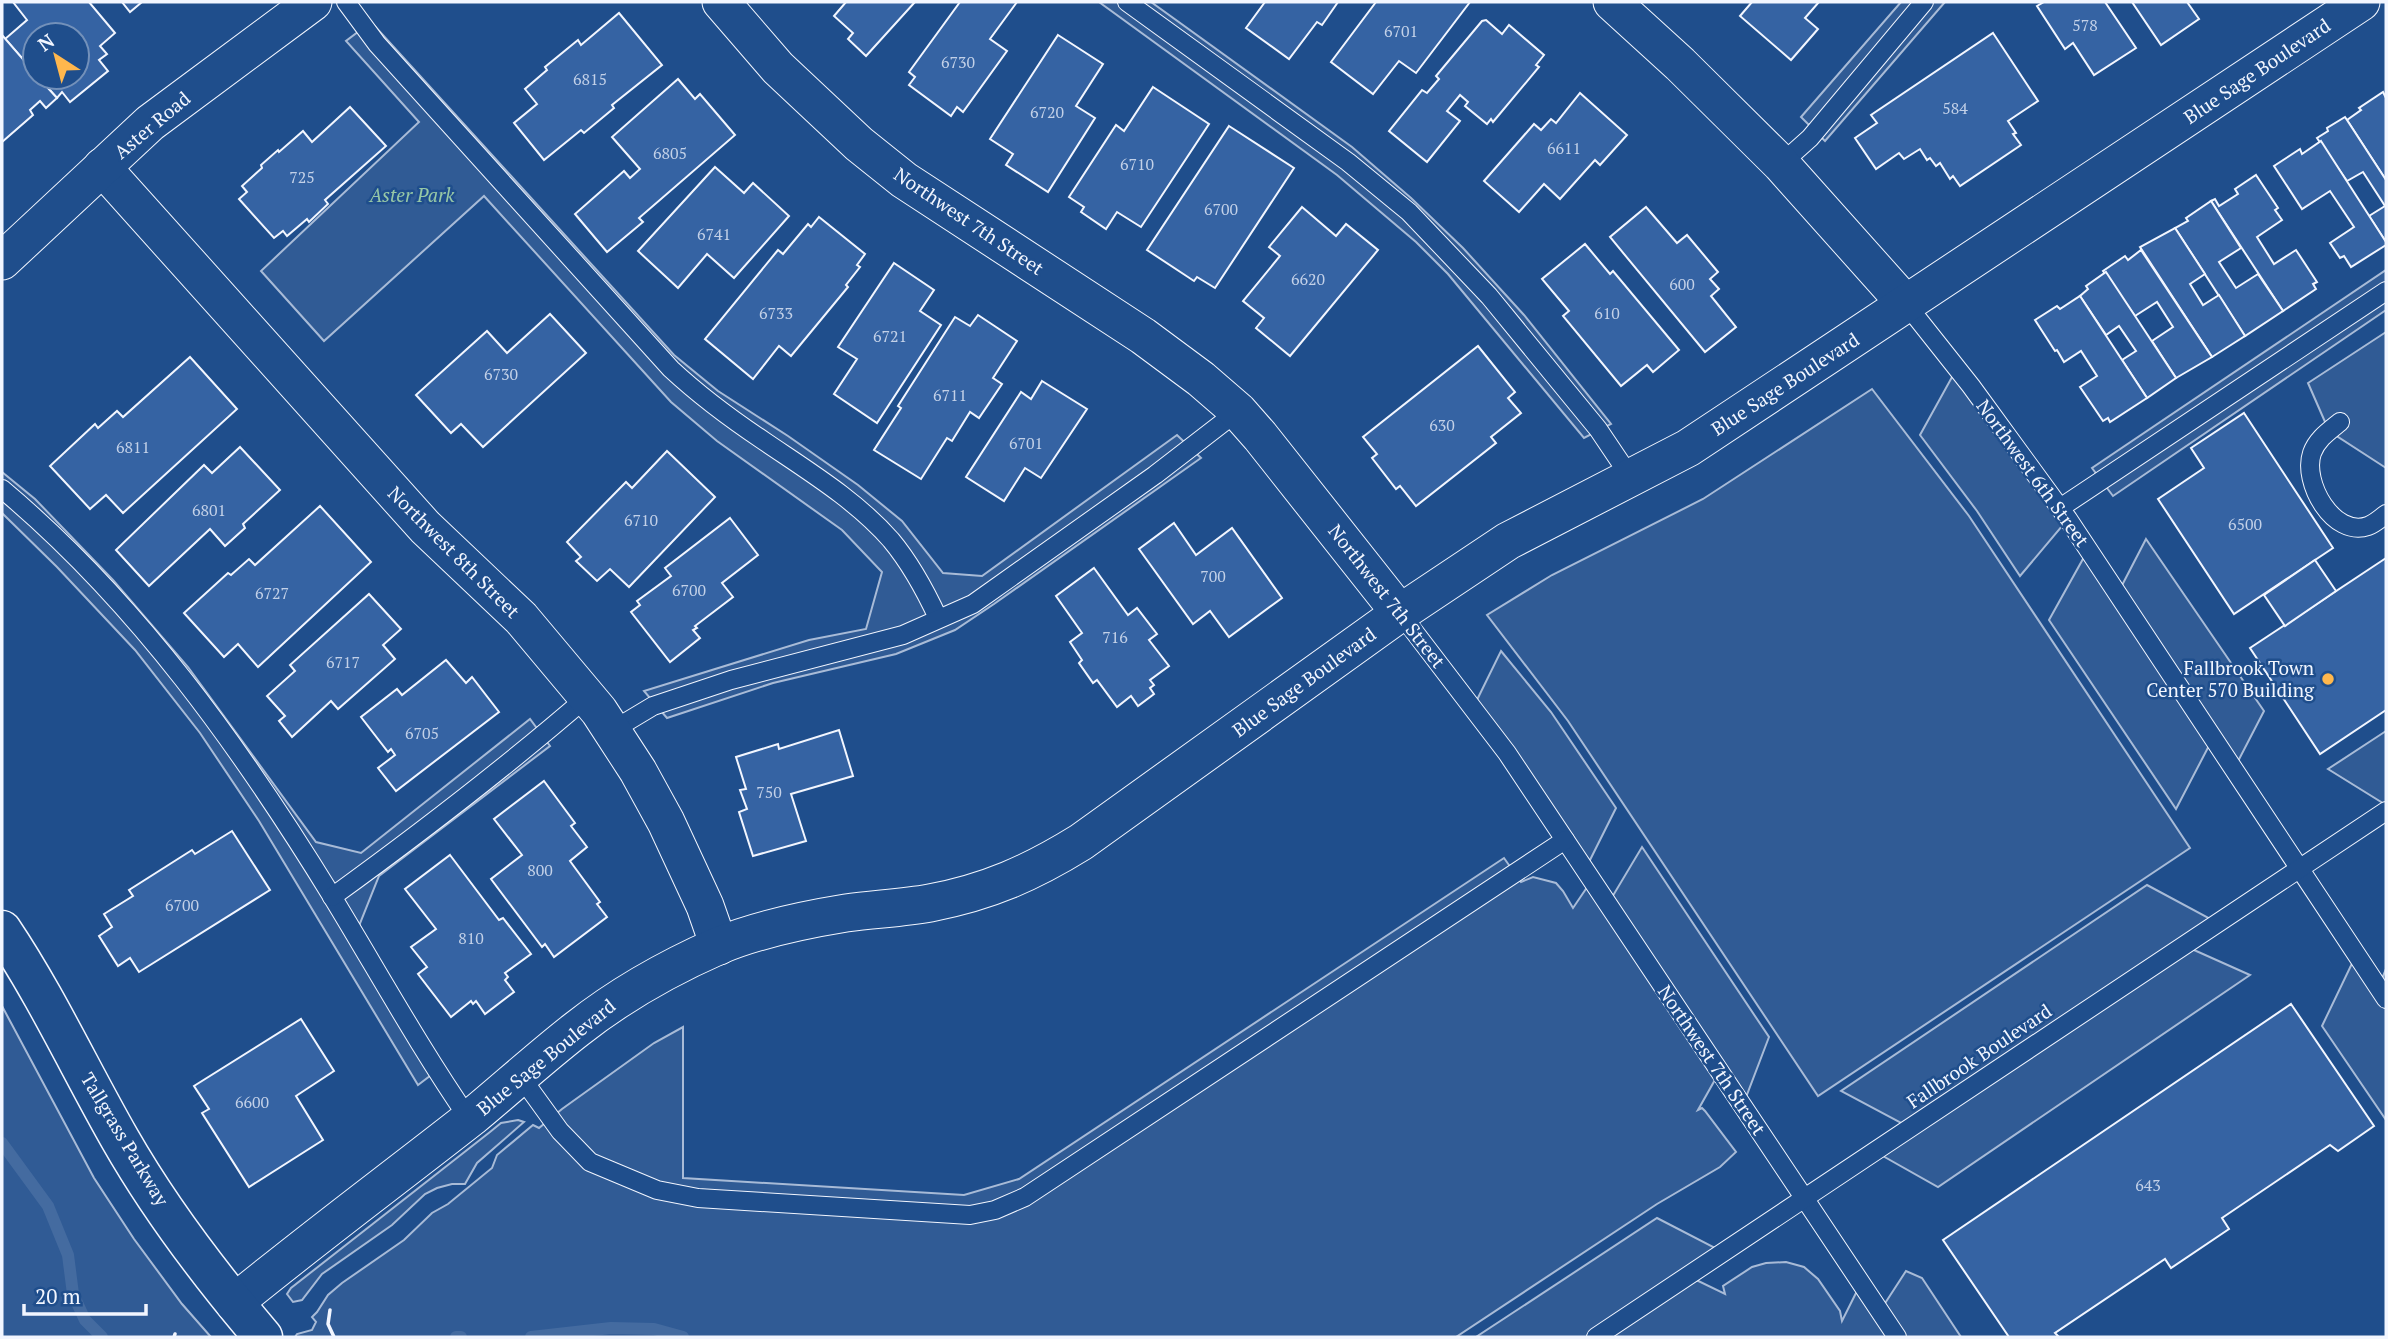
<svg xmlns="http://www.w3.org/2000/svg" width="2388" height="1339" viewBox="0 0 2388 1339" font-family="'PT Serif',serif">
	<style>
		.built { fill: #305b95; stroke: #a8bbd7; stroke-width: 2 }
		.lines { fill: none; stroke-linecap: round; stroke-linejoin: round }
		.stream { stroke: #446ba0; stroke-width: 12 }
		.building { fill: #3563a3; stroke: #f2f6ff; stroke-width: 2 }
		.service-casing { stroke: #f2f6ff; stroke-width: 20 }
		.minor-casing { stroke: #f2f6ff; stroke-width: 39 }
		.tertiary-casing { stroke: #f2f6ff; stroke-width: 41 }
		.service { stroke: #1f4e8c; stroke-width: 18 }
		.minor { stroke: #1f4e8c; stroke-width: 37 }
		.tertiary { stroke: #1f4e8c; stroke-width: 38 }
		.wall { stroke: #f2f6ff; stroke-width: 3.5 }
		.poi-dot { fill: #ffb74d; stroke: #1f4e8c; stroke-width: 2.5 }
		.labels { text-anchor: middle; stroke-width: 5; stroke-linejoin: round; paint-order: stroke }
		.number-label { font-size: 16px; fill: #c3d1e8 }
		.street-label { font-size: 19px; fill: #f2f6ff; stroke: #1f4e8c }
		.park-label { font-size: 19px; font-style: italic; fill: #97c8a6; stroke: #1f4e8c }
		.poi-label { font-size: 19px; fill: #f2f6ff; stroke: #1f4e8c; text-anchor: end }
	</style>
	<rect width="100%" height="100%" fill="#1f4e8c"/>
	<g class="built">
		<path d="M1099,2H1151L1352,147L1411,198L1463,248L1524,315L1611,424L1584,438L1448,274L1416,242L1337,175Z"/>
		<path d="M1901,2H1945L1825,141L1801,117Z"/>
		<path d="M371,22L674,355L718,391L788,436L858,485L902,521L943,573L982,576L1177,435L1201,458L994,604L955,630L896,654L773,683L667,718L644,691L809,640L866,629L882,572L842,530L717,441L671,402L484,196L324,341L261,271L419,122L346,41Z"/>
		<path d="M2386,270V310L2113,496L2092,468Z"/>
		<path d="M2386,332V468L2329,431L2308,383Z"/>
		<path d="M1957,368L2068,519L2020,576L1977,511L1920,435Z"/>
		<path d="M1872,389L1969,516L2190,848L1818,1096L1568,721L1487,615L1552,575L1703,499Z"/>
		<path d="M2,472L35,499L113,580L188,667L316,842L361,853L530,719L550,746L379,876L359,926L443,1066L418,1085L259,821L200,733L135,650L57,567L2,513Z"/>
		<path d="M2146,539L2264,711L2234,769L2213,738L2176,809L2049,620L2088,550L2118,593Z"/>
		<path d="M1501,651L1551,712L1616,808L1585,870L1473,708Z"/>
		<path d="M2386,731V805L2328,769Z"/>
		<path d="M1642,847L1769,1037L1743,1105L1720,1071L1698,1110L1702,1108L1705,1111L1736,1152L1720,1167L1657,1204L1456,1337H295L297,1334L312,1330L316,1322L312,1317L317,1312L328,1295L342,1283L404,1240L432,1213L448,1204L492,1168L497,1155L533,1125L539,1128L562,1109L654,1043L683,1027V1178L964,1195L1019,1179L1504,858L1521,882L1533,877L1556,883L1563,891L1573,908L1592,880L1608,904Z"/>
		<path d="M2147,885L2218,923L2185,946L2250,975L1938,1187L1874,1151L1909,1127L1841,1091Z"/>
		<path d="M2357,953L2379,986L2386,969V1120L2322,1026Z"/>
		<path d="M2,1006L94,1178L134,1239L182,1304L211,1337H2Z"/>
		<path d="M518,1120L524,1122L477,1163L465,1184H452L437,1188L425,1194L392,1225L322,1274L302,1300L293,1302L287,1294L291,1288L490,1132L501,1123Z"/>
		<path d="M1657,1218L1723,1252L1688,1276L1725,1294L1723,1286L1752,1267L1766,1263L1786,1262L1804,1267L1818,1279L1840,1311L1842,1321L1861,1283L1880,1311L1906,1271L1922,1278L1961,1337H1476Z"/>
	</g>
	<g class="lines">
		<g class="stream">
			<path d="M2,1143L48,1206L68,1255L73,1294L85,1320L102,1337"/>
			<path d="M456,1337H461"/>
			<path d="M531,1337L611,1328L654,1329L683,1337"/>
		</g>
	</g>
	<g class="building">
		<path d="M13,2H89L115,33L100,46L107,54L99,60L108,71L70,102L62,92L57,98L38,77H77V35H35V73L5,39L27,20Z"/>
		<path d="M122,2H142L130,12Z"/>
		<path d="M846,2H915L866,56L848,39L853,33L834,16Z"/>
		<path d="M960,2H1017L990,39L1007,51L963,112L957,107L951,116L909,85L915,77L909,72Z"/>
		<path d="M1265,2H1338L1322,25L1317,22L1289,59L1246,28Z"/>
		<path d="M1376,2H1470L1416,73L1399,61L1373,94L1331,62Z"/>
		<path d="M1752,2H1819L1805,18L1818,29L1791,60L1740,16Z"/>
		<path d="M2044,2H2105L2136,48L2094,75L2073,43L2065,49L2037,6Z"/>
		<path d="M2132,2H2187L2199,19L2161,45Z"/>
		<path d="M619,13L662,65L612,105L614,108L584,133L581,130L544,160L514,123L537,104L525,89L547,70L545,67L578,40L581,45Z"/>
		<path d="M1486,20L1502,34L1509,25L1544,55L1536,65L1539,67L1493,122L1491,119L1487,124L1465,106L1468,102L1460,95L1447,111L1460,121L1427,162L1389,131L1422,90L1427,93L1439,79L1436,76L1482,21Z"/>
		<path d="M1993,33L2038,101L2008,121L2016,133L2013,134L2021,145L1960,186L1953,176L1950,179L1940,163L1936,166L1930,158L1927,160L1920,149L1904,159L1899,153L1876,169L1855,138L1877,123L1871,115Z"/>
		<path d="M2,35L35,73V77H38L57,98L46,108L40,101L30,110L33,115L2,142Z"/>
		<path d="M1058,35L1103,64L1076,106L1095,118L1048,192L1006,165L1013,154L990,139Z"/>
		<path d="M678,79L695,99L700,94L735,135L639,218L643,222L607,252L575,214L624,171L630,178L640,169L612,137Z"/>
		<path d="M1153,87L1209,124L1141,227L1117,212L1106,229L1081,212L1084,207L1069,197L1116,125L1124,131Z"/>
		<path d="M2383,92L2386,98V180L2347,120L2361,110L2359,108Z"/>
		<path d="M1580,93L1627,135L1600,165L1595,160L1560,199L1544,184L1519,212L1484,181L1534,124L1541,130L1551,119L1556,123Z"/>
		<path d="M350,107L386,146L325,200L328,204L309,222L307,219L287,236L283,231L274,238L239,199L247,192L242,186L262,168L261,165L278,150L279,152L303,131L312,142Z"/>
		<path d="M2345,117L2386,180V242L2369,216L2385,206L2363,172L2347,181L2317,138L2328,131L2327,128Z"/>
		<path d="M1229,126L1294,168L1215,288L1197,277L1194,281L1147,250Z"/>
		<path d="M2321,141L2386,242V245L2351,267L2344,256L2340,258L2330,243L2354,227L2330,191L2302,209L2274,166L2300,149L2302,154Z"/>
		<path d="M715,167L744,193L753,183L789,216L734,278L707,254L678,288L638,251Z"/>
		<path d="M2256,175L2278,208L2275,210L2282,220L2257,237L2274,264L2296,250L2317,282L2313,284L2316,289L2283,311L2211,201L2215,199L2219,206L2238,194L2235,189Z"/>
		<path d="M2211,201L2241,248L2219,262L2236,288L2258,274L2283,311L2245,336L2175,228L2188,221L2186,218Z"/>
		<path d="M1302,207L1336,236L1346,224L1378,250L1290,356L1256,328L1264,318L1243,301L1280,256L1269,247Z"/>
		<path d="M1646,207L1677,243L1687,235L1718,272L1710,279L1719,289L1711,296L1736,327L1705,352L1610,237Z"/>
		<path d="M819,217L865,254L857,265L860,267L846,285L848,287L791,356L779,346L753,379L705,339L778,250L783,254L808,224L811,227Z"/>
		<path d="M2175,228L2205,274L2190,284L2203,305L2219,295L2245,336L2212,357L2140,247Z"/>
		<path d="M1585,244L1610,274L1613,271L1679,350L1653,372L1647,365L1621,386L1563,316L1569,311L1542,279Z"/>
		<path d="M2141,250L2212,357L2176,378L2152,341L2173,327L2157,302L2135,316L2103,271L2125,256L2128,260Z"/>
		<path d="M894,263L934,290L920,311L941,325L877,423L834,394L857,359L838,347Z"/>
		<path d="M2106,272L2176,378L2147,398L2122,360L2136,351L2119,326L2106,335L2080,296L2088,289L2086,286Z"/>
		<path d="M2080,296L2147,398L2110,422L2108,418L2103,421L2080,387L2097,376L2081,351L2064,362L2057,350L2055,351L2035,320L2057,306L2060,309Z"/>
		<path d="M550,314L586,353L483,447L461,424L451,433L416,395L487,331L507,353Z"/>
		<path d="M978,315L1017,341L993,378L1002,384L979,418L970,412L952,441L947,438L921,479L874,450L901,408L898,406L955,317L970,326Z"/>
		<path d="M1478,346L1515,392L1508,398L1521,413L1491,437L1496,443L1416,506L1400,486L1396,489L1372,458L1377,454L1363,437Z"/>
		<path d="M190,357L237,409L123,513L106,495L90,509L50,466L95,424L98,428L117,411L123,417Z"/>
		<path d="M1042,381L1087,409L1041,478L1025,468L1004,501L966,477L1021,392L1031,399Z"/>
		<path d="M2244,413L2333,548L2234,614L2158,499L2204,468L2191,448Z"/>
		<path d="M240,447L280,490L243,524L245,528L225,546L210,529L149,586L116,550L204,465L212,473Z"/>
		<path d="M667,451L715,497L629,587L610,569L597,581L576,561L581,557L567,542L626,482L632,488Z"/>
		<path d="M320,506L371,562L258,667L238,644L224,657L184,613L228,573L231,575L249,559L255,565Z"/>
		<path d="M730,518L758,555L722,583L733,597L695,626L697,628L693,630L700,638L670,662L631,612L640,605L637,601L671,576L665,568Z"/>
		<path d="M1174,523L1196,555L1232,528L1282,598L1229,637L1210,611L1193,624L1139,549Z"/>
		<path d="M2386,558V710L2320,754L2250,648Z"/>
		<path d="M2315,560L2336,591L2285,626L2264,595Z"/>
		<path d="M1094,568L1128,615L1137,608L1157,634L1149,640L1169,666L1150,680L1154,685L1150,688L1154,694L1138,706L1131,696L1117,707L1097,680L1093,683L1079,663L1082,660L1070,642L1082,633L1056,596Z"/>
		<path d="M369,594L401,629L383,645L395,659L338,709L331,701L292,737L279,721L285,716L267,696L295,671L290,665Z"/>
		<path d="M446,660L466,683L472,677L499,712L396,791L378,768L395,755L391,749L388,752L361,717L397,689L402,695Z"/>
		<path d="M839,730L853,776L791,794L806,841L753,856L739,812L747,809L740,790L746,789L736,757L778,744L779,749Z"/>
		<path d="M544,781L575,823L571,826L587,847L570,861L600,902L597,904L607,917L554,957L545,944L542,947L491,879L522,855L494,819Z"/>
		<path d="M232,831L270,890L139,972L130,958L118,966L99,936L112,927L104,914L133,896L129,890L192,850L195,854Z"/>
		<path d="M450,855L499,920L503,918L531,954L505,973L508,977L505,980L514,992L485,1014L476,1001L473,1004L471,1001L451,1017L418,974L427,967L411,947L436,929L405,889Z"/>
		<path d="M2291,1004L2374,1126L2338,1151L2330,1145L2222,1218L2229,1229L2171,1268L2165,1259L2055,1333L2059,1337H2009L1943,1240Z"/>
		<path d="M301,1019L334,1071L296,1096L323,1140L249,1187L202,1113L209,1109L194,1086Z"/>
	</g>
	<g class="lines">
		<g class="service-casing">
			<g id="service">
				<path d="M346,2L377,44L671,369C700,396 731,419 764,441C808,471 856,500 891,540C911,564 925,590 938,618"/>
				<path d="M1127,2L1348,162L1409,212L1489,296L1598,429L1631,478"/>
				<path d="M1781,164L1810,138L1924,2"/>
				<path d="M1906,304L1971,386L2068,519L2386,999"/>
				<path d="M2340,422C2329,431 2317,439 2312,453C2302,482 2333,538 2368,526C2374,524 2381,518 2386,514"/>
				<path d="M2,489C137,602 241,748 333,898C378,972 420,1048 469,1119"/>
				<path d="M2060,508L2386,291"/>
				<path d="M1400,613L1507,753L1897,1337"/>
				<path d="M613,730L653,706L731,680L903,635L973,604L1155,475L1238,411"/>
				<path d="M332,897C419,834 506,767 587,697"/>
				<path d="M521,1077L560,1131L590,1162L657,1190L698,1198L970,1215L995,1210L1025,1197L1565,840"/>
				<path d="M1596,1337L2386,811"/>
			</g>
		</g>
		<g class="minor-casing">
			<g id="minor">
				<path d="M721,2L778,68L859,144L904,180L1143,336L1201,379L1238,411L1260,436L1400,613"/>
				<path d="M1612,2L1680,64L1781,164L1906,304"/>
				<path d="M102,167L425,527L521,618L599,711L638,771L666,822L705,906L719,946"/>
				<path d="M2,261L150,123L313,2"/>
				<path d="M234,1303C312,1239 393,1179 472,1117C507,1088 541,1057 577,1029C620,995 668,968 718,946C758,929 803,920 846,913C874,909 903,908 930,903C988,892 1031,873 1081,842L1400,613L1508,541L1688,448L2361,2"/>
			</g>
		</g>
		<g class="tertiary-casing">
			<path id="tertiary" d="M2,930C47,997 80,1069 120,1139C160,1209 211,1276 263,1337"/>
		</g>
		<use href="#service" class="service"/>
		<use href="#minor" class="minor"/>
		<use href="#tertiary" class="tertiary"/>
		<g class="wall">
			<path d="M330,1310L328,1324L334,1337"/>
			<path d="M174,1337L175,1334"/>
		</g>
	</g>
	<circle class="poi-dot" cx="2328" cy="679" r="7"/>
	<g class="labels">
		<g class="number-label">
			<text x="2085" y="31">578</text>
			<text x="1401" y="37">6701</text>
			<text x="958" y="68">6730</text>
			<text x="590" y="85">6815</text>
			<text x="1955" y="114">584</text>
			<text x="1047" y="118">6720</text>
			<text x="1564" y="154">6611</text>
			<text x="670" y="159">6805</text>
			<text x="1137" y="170">6710</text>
			<text x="302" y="183">725</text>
			<text x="1221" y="215">6700</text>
			<text x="714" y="240">6741</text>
			<text x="1308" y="285">6620</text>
			<text x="1682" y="290">600</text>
			<text x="776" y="319">6733</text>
			<text x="1607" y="319">610</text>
			<text x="890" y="342">6721</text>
			<text x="501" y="380">6730</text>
			<text x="950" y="401">6711</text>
			<text x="1442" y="431">630</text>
			<text x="1026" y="449">6701</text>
			<text x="133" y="453">6811</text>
			<text x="209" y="516">6801</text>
			<text x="641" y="526">6710</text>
			<text x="2245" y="530">6500</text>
			<text x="1213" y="582">700</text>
			<text x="689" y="596">6700</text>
			<text x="272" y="599">6727</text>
			<text x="1115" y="643">716</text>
			<text x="343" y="668">6717</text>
			<text x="422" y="739">6705</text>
			<text x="769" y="798">750</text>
			<text x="540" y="876">800</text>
			<text x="182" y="911">6700</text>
			<text x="471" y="944">810</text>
			<text x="252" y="1108">6600</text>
			<text x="2148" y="1191">643</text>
		</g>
		<g class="street-label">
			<text transform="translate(2257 71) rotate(-34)" y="7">Blue Sage Boulevard</text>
			<text transform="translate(152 125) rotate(-40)" y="7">Aster Road</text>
			<text transform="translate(969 221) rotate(34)" y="7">Northwest 7th Street</text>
			<text transform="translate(1785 384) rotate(-33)" y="7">Blue Sage Boulevard</text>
			<text transform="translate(2033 473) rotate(54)" y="7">Northwest 6th Street</text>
			<text transform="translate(454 552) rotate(45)" y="7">Northwest 8th Street</text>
			<text transform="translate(1387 596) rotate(52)" y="7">Northwest 7th Street</text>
			<text transform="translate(1304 682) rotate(-36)" y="7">Blue Sage Boulevard</text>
			<text transform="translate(1979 1056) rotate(-34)" y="7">Fallbrook Boulevard</text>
			<text transform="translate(546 1057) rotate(-39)" y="7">Blue Sage Boulevard</text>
			<text transform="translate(1712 1060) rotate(56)" y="7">Northwest 7th Street</text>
			<text transform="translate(125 1139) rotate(59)" y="7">Tallgrass Parkway</text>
		</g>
		<g class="park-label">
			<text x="412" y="202">Aster Park</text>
		</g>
		<g class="poi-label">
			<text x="2314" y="675">Fallbrook Town<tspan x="2314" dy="22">Center 570 Building</tspan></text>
		</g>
	</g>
	<rect width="2388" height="1339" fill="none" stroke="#f2f6ff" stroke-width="7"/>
	<g transform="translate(56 56) rotate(324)"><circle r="33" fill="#1f4e8c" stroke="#7391ba" stroke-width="2"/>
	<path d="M0-5L12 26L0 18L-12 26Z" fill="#ffb74d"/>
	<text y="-10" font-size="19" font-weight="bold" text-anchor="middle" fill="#f2f6ff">N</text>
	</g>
	<path d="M24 1304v10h122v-10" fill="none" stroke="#f2f6ff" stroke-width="3.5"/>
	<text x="35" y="1304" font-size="21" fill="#f2f6ff" stroke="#1f4e8c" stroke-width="5" paint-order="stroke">20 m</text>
</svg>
